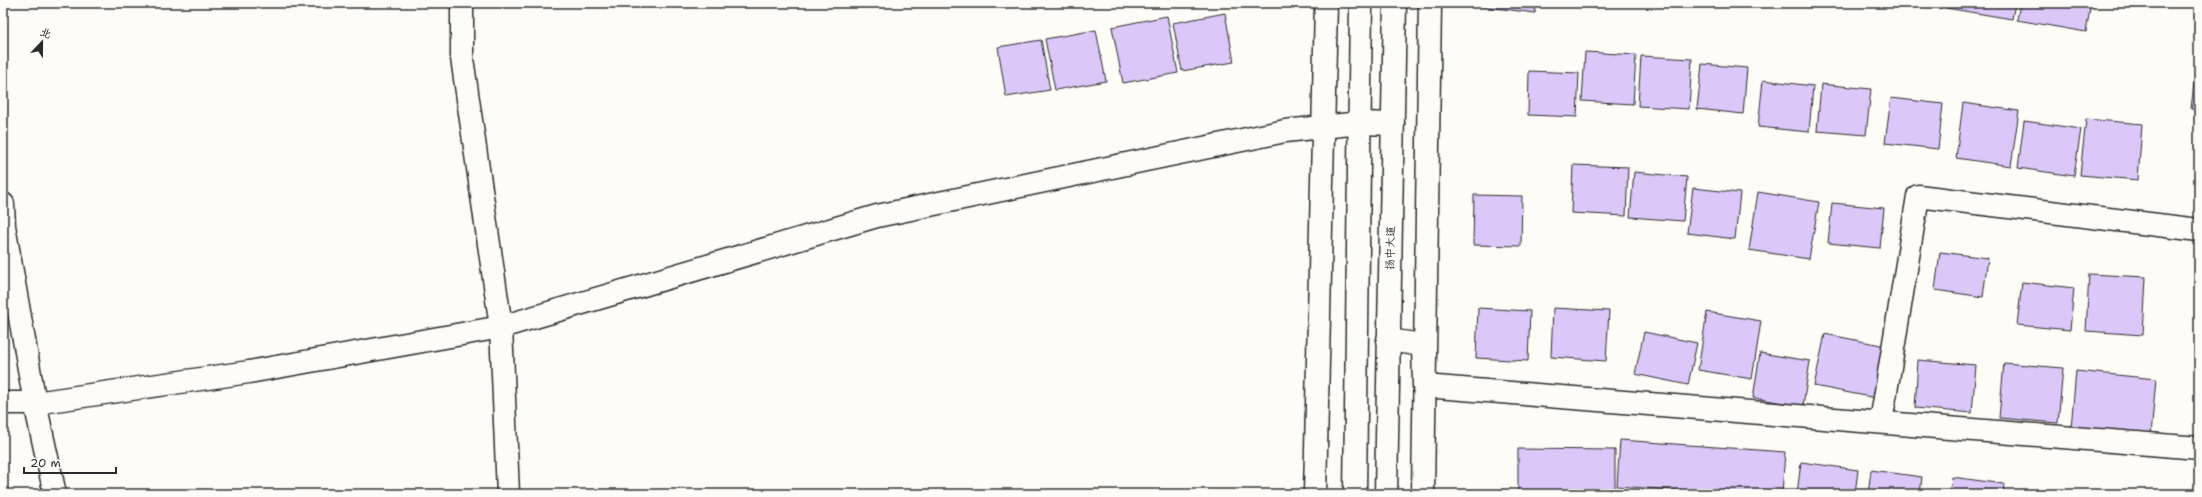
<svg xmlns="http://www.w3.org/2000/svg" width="2202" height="497" viewBox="0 0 2202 497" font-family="'Shantell Sans','LXGW WenKai TC',sans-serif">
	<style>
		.building { fill: #dbc7f8; stroke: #2b2b2b }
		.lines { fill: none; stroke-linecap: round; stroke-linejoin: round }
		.minor-casing { stroke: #2b2b2b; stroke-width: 25 }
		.major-casing { stroke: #2b2b2b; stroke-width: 25 }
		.minor { stroke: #fdfcf7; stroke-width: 22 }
		.major { stroke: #fdfcf7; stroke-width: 22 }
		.labels { text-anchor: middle; stroke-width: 3; stroke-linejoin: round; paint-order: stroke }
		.street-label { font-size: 11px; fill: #2b2b2b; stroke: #fdfcf7 }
	</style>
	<rect width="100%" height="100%" fill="#fdfcf7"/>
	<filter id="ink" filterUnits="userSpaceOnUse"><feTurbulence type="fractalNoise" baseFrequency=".025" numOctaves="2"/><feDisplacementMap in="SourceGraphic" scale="8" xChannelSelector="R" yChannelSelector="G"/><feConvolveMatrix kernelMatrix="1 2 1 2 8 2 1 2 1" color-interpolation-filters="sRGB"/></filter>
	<g filter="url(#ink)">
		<g class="building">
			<path d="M1479,3H1536L1535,13L1479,6Z"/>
			<path d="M1906,3H1941L1940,9Z"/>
			<path d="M1947,3H2015L2012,19L1946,8Z"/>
			<path d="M2020,3H2091L2086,32L2017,20Z"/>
			<path d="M1225,13L1234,62L1182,71L1173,23Z"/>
			<path d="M1167,16L1178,73L1123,83L1112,27Z"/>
			<path d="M1096,30L1106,81L1055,90L1045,39Z"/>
			<path d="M1041,40L1050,90L1006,97L998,47Z"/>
			<path d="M1585,52L1636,55L1633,104L1582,101Z"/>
			<path d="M1641,56L1692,59L1689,109L1638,106Z"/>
			<path d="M1702,64L1747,68L1743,114L1697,109Z"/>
			<path d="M1529,71L1579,73L1577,117L1528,115Z"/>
			<path d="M1763,80L1813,86L1809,132L1758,127Z"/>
			<path d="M2194,83L2199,84V110L2191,109Z"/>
			<path d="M1821,84L1871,89L1866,135L1817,131Z"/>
			<path d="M1891,98L1943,104L1938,149L1885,143Z"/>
			<path d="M1963,103L2019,111L2011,166L1956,158Z"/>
			<path d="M2086,119L2142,124L2138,180L2080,175Z"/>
			<path d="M2024,121L2081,129L2074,176L2018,168Z"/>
			<path d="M1573,165L1628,167L1626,216L1571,213Z"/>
			<path d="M1634,172L1687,177L1683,221L1630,217Z"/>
			<path d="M1693,188L1740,193L1735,239L1687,233Z"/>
			<path d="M1758,192L1819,202L1809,259L1749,250Z"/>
			<path d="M1474,195L1522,196L1521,246L1473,245Z"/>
			<path d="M1832,203L1884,208L1880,248L1828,243Z"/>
			<path d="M1940,252L1988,258L1983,297L1935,290Z"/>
			<path d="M2089,274L2146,277L2143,335L2086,331Z"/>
			<path d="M2022,282L2074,288L2070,330L2017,325Z"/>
			<path d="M1478,308L1530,311L1528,361L1476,358Z"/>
			<path d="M1553,308L1609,311L1606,361L1551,357Z"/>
			<path d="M1707,312L1761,321L1752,379L1698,370Z"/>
			<path d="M1644,332L1697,343L1688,385L1635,374Z"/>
			<path d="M1825,334L1886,346L1876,398L1814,386Z"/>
			<path d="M1760,353L1810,361L1803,406L1753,398Z"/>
			<path d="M1918,360L1976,365L1972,413L1915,408Z"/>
			<path d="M2004,363L2063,368L2058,423L1999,418Z"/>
			<path d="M2076,371L2156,379L2151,435L2071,428Z"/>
			<path d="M1620,440L1785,452L1782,494H1728L1617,486Z"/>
			<path d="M1518,449L1615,450V494H1518Z"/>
			<path d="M1801,462L1858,470L1855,494H1797Z"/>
			<path d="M1871,470L1922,477L1920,494H1868Z"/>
			<path d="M1952,477L2004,484L2003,494H1950Z"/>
		</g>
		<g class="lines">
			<g class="minor-casing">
				<g id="minor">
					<path d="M462,3V58L501,327L508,494"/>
					<path d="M3,204L4,226L35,403L55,494"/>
					<path d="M1388,340L1423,345L1424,386L2199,448"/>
					<path d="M3,403H35L249,372L501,327L877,216L1285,131L1360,123L1393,124"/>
					<path d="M1881,422L1918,196L2199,230"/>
					<path d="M1315,494L1326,3"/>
					<path d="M1423,494L1430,3"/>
				</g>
			</g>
			<g class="major-casing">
				<g id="major">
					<path d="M1355,494L1361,3"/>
					<path d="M1386,494L1395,3"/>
				</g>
			</g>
			<use href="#minor" class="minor"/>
			<use href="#major" class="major"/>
		</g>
	</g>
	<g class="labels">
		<g class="street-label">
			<text transform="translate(1390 248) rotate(-89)" y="4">扬中大道</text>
		</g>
	</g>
	<rect width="2202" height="497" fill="none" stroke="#fdfcf7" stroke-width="16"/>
	<rect x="8" y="8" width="2186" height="481" fill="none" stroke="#2b2b2b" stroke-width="1.5" filter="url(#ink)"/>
	<g transform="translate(42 42) rotate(22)" stroke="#fdfcf7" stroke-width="3" paint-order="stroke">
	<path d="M0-3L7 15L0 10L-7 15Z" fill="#2b2b2b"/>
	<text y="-6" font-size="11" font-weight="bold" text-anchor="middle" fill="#2b2b2b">北</text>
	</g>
	<path d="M24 467v6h92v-6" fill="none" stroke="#2b2b2b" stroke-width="2"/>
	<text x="30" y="467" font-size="12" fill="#2b2b2b" stroke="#fdfcf7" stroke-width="3" paint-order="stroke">20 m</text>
</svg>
